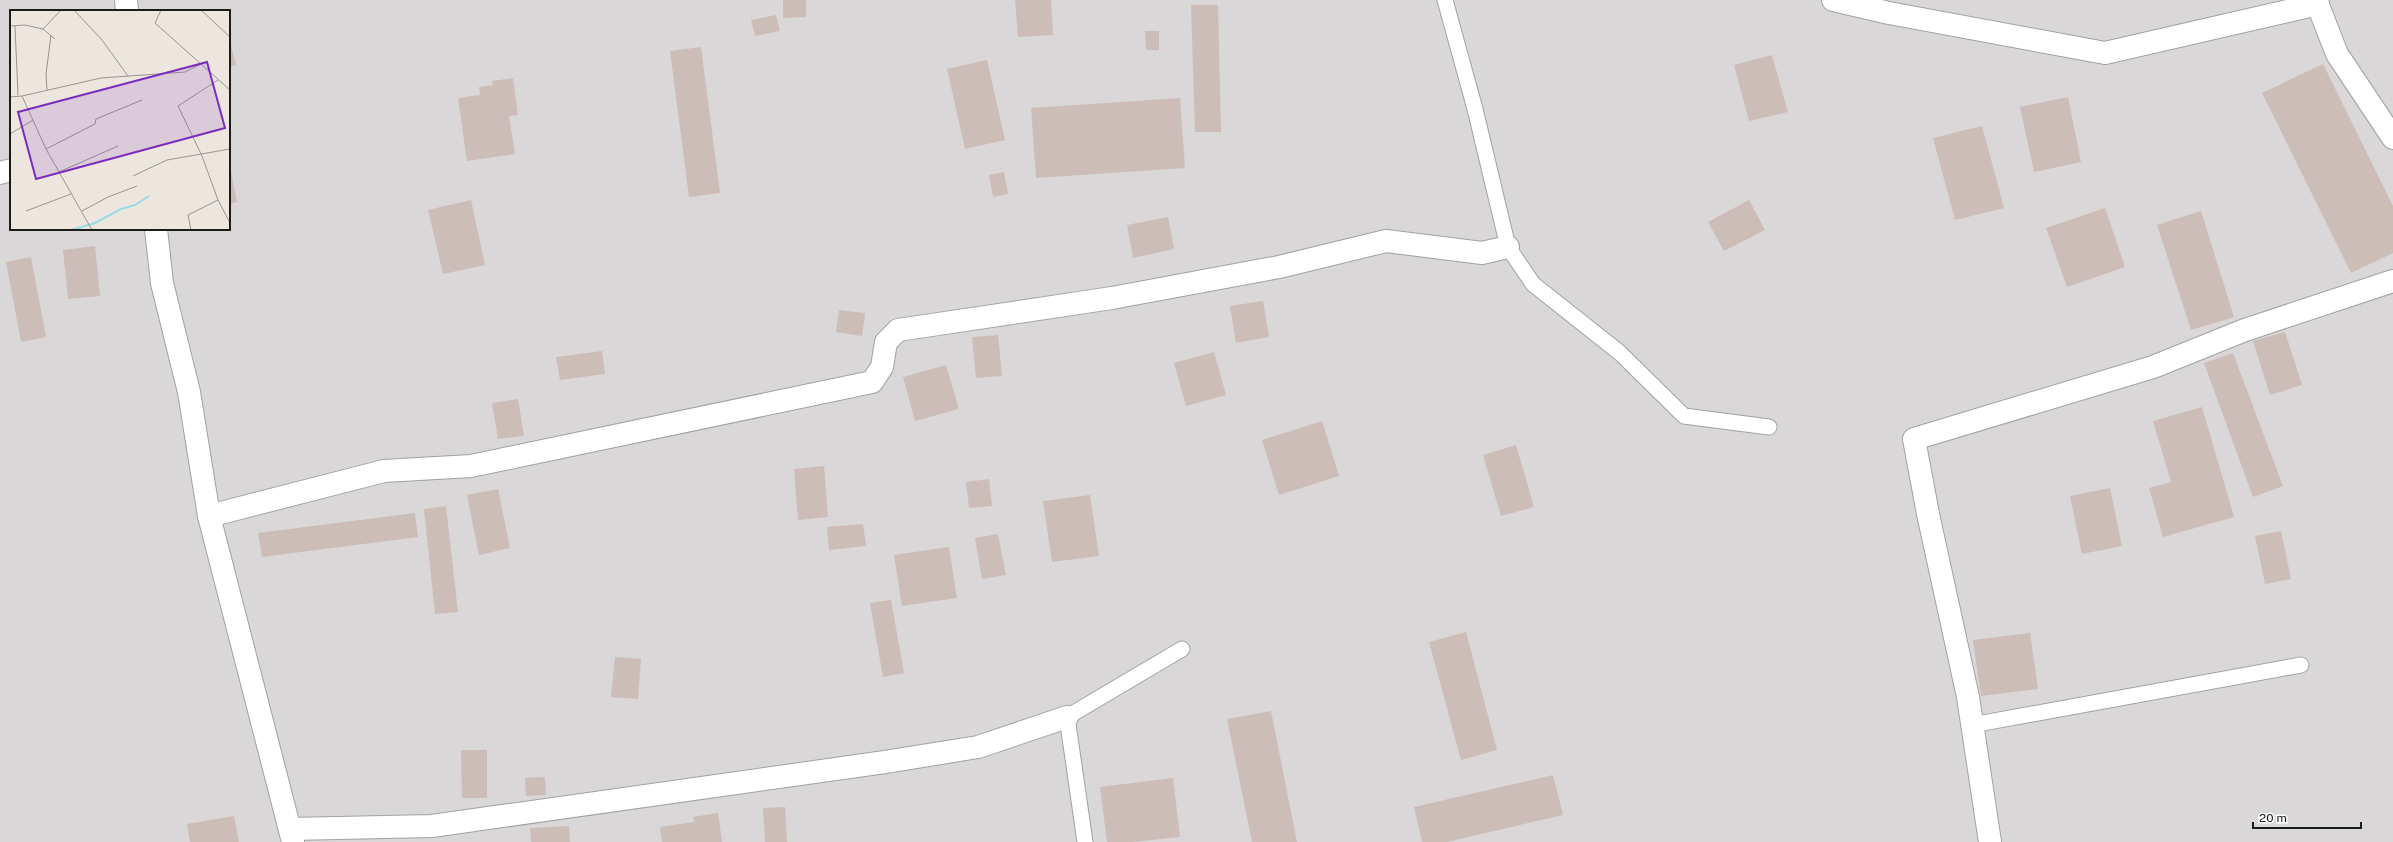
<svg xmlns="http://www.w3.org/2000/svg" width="2393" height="842" viewBox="0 0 2393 842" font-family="'Public Sans',sans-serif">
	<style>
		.residential { fill: #d9d7d8; fill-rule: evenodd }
		.building { fill: #cdbdb8 }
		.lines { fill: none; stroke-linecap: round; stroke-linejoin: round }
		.lane-casing { stroke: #a2a2a2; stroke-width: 17 }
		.street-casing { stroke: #a2a2a2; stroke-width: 24 }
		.lane { stroke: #fff; stroke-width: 15 }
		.street { stroke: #fff; stroke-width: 22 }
		.inset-river { fill: none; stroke: #9bdddf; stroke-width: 2 }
		.inset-road { fill: none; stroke: #999591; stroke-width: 1 }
		.view { fill: #7b2cbf; fill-opacity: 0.15; stroke: #7b2cbf; stroke-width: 2 }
		.inset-edge { fill: none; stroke: #1b1b1b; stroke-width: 2 }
	</style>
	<rect width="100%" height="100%" fill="#ede6df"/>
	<path class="residential" d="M0,0H2393V842H0ZM11,11H229V229H11Z"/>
	<g class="building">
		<path d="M783,0H806V17L783,18Z"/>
		<path d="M1015,0H1051L1053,35L1018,37Z"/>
		<path d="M1191,5H1218L1221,132H1195Z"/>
		<path d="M776,15L780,31L755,36L751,20Z"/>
		<path d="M1145,31H1159V50H1146Z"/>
		<path d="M231,45L236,65L229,67V46Z"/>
		<path d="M701,47L720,193L689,197L670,51Z"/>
		<path d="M1772,55L1788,112L1749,121L1734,65Z"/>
		<path d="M987,60L1005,140L965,149L947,69Z"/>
		<path d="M2323,64L2393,206V253L2351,273L2262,93Z"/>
		<path d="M513,78L518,115L509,116L515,154L467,161L458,98L480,95L479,87L493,85L492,81Z"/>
		<path d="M2068,97L2081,162L2034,172L2020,107Z"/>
		<path d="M1180,98L1185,168L1036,178L1031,108Z"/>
		<path d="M1982,126L2004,208L1955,220L1933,138Z"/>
		<path d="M229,161L237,202L229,204Z"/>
		<path d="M1004,172L1008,194L993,197L989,175Z"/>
		<path d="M471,200L485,265L443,274L428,210Z"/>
		<path d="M1749,200L1765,230L1724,251L1708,222Z"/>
		<path d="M2105,208L2125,267L2067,287L2046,228Z"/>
		<path d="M2201,211L2234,317L2191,330L2157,225Z"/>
		<path d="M1168,217L1174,249L1133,258L1127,225Z"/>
		<path d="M95,246L100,296L68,299L63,250Z"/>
		<path d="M31,257L46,337L21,342L6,262Z"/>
		<path d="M1263,301L1269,337L1236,343L1230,306Z"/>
		<path d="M839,310L865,313L862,336L836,332Z"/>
		<path d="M2285,332L2302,385L2270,395L2253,341Z"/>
		<path d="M998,335L1002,376L976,378L972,337Z"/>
		<path d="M602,351L605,374L560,380L556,357Z"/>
		<path d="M1214,352L1226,395L1186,406L1174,363Z"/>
		<path d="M2233,353L2283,486L2253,497L2204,363Z"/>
		<path d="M946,365L959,409L915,421L903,377Z"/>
		<path d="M518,399L524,436L498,439L492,403Z"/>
		<path d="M2202,407L2234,517L2163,537L2149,488L2171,482L2153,421Z"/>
		<path d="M1322,421L1339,476L1279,495L1262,440Z"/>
		<path d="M1516,445L1534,507L1501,516L1483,455Z"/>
		<path d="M824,466L828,517L798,520L794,469Z"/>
		<path d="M989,479L992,506L969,508L966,482Z"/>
		<path d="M2110,488L2122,546L2082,554L2070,496Z"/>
		<path d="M498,489L510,548L479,555L467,495Z"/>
		<path d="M1090,495L1099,556L1052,562L1043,501Z"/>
		<path d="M446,506L458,612L435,614L424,509Z"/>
		<path d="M415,513L418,537L262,557L258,533Z"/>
		<path d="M863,524L866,546L829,550L827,527Z"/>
		<path d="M2281,531L2291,579L2265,584L2255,536Z"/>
		<path d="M998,534L1006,575L982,579L975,538Z"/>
		<path d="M949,547L957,598L902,606L894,555Z"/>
		<path d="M891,600L904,673L883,677L870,603Z"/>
		<path d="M1466,632L1497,750L1461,760L1429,642Z"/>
		<path d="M2030,633L2038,689L1981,696L1973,640Z"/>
		<path d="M615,657L641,659L638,699L611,697Z"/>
		<path d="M1271,711L1297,842H1252L1227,719Z"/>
		<path d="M461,750H487V798H462Z"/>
		<path d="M1553,775L1563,815L1447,842H1422L1414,807Z"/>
		<path d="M545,777L546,795L526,796L525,778Z"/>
		<path d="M1173,778L1180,837L1133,842H1107L1100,787Z"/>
		<path d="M785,807L787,842H765L763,808Z"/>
		<path d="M718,813L722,842H662L660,827L694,822L693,817Z"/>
		<path d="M234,816L239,842H190L187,824Z"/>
		<path d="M569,826L570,842H531L530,828Z"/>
	</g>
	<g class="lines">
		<g class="lane-casing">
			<g id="lane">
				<path d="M1445,0L1475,109L1508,247L1533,284L1620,353L1684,416L1769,427"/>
				<path d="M1972,725L2301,665"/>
				<path d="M1085,842L1067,717L1182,649"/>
			</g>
		</g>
		<g class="street-casing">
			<g id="street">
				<path d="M126,0L127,11"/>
				<path d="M1833,0L1889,13L2105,53L2318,4"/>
				<path d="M2316,0L2337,54L2393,138"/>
				<path d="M0,173L11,170"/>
				<path d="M156,229L162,283L189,392L209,516L293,842"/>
				<path d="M209,516L384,471L471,466L872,382L882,367L886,342L898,330L1112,298L1279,267L1386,241L1482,253L1508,247"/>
				<path d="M290,829L432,826L885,762L978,747L1067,717"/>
				<path d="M1990,842L1968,697L1928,514L1914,439L2153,367L2245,330L2393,281"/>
			</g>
		</g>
		<use href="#lane" class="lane"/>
		<use href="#street" class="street"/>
	</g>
	<g transform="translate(10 10)">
		<rect width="220" height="220" fill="#ede6df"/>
		<path class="inset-river" d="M61,220L85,213L111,199L125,195L139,186"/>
		<path class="inset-road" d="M64,0L92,30L118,66M151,0L145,13L220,80M191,0L220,27M0,16L15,15L33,19L45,29M5,16L8,85M33,19L51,0M37,80L36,64L41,25M12,86L36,139L82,220M0,87L12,86L91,68L175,62L191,54M0,124L23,110M36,139L85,114L86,109L132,90M49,162L108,136M123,166L157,150L220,139M208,190L220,213M16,201L61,184M72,201L98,187L127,176M181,220L178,205L208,190L192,146L168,96L208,70"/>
		<path class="view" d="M197,52L215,118L26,169L8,102Z"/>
		<rect width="220" height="220" class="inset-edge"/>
	</g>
	<path d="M2253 822v6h108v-6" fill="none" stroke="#1b1b1b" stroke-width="2"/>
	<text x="2259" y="822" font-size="12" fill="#1b1b1b" stroke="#ffffff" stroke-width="3" paint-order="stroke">20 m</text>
</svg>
